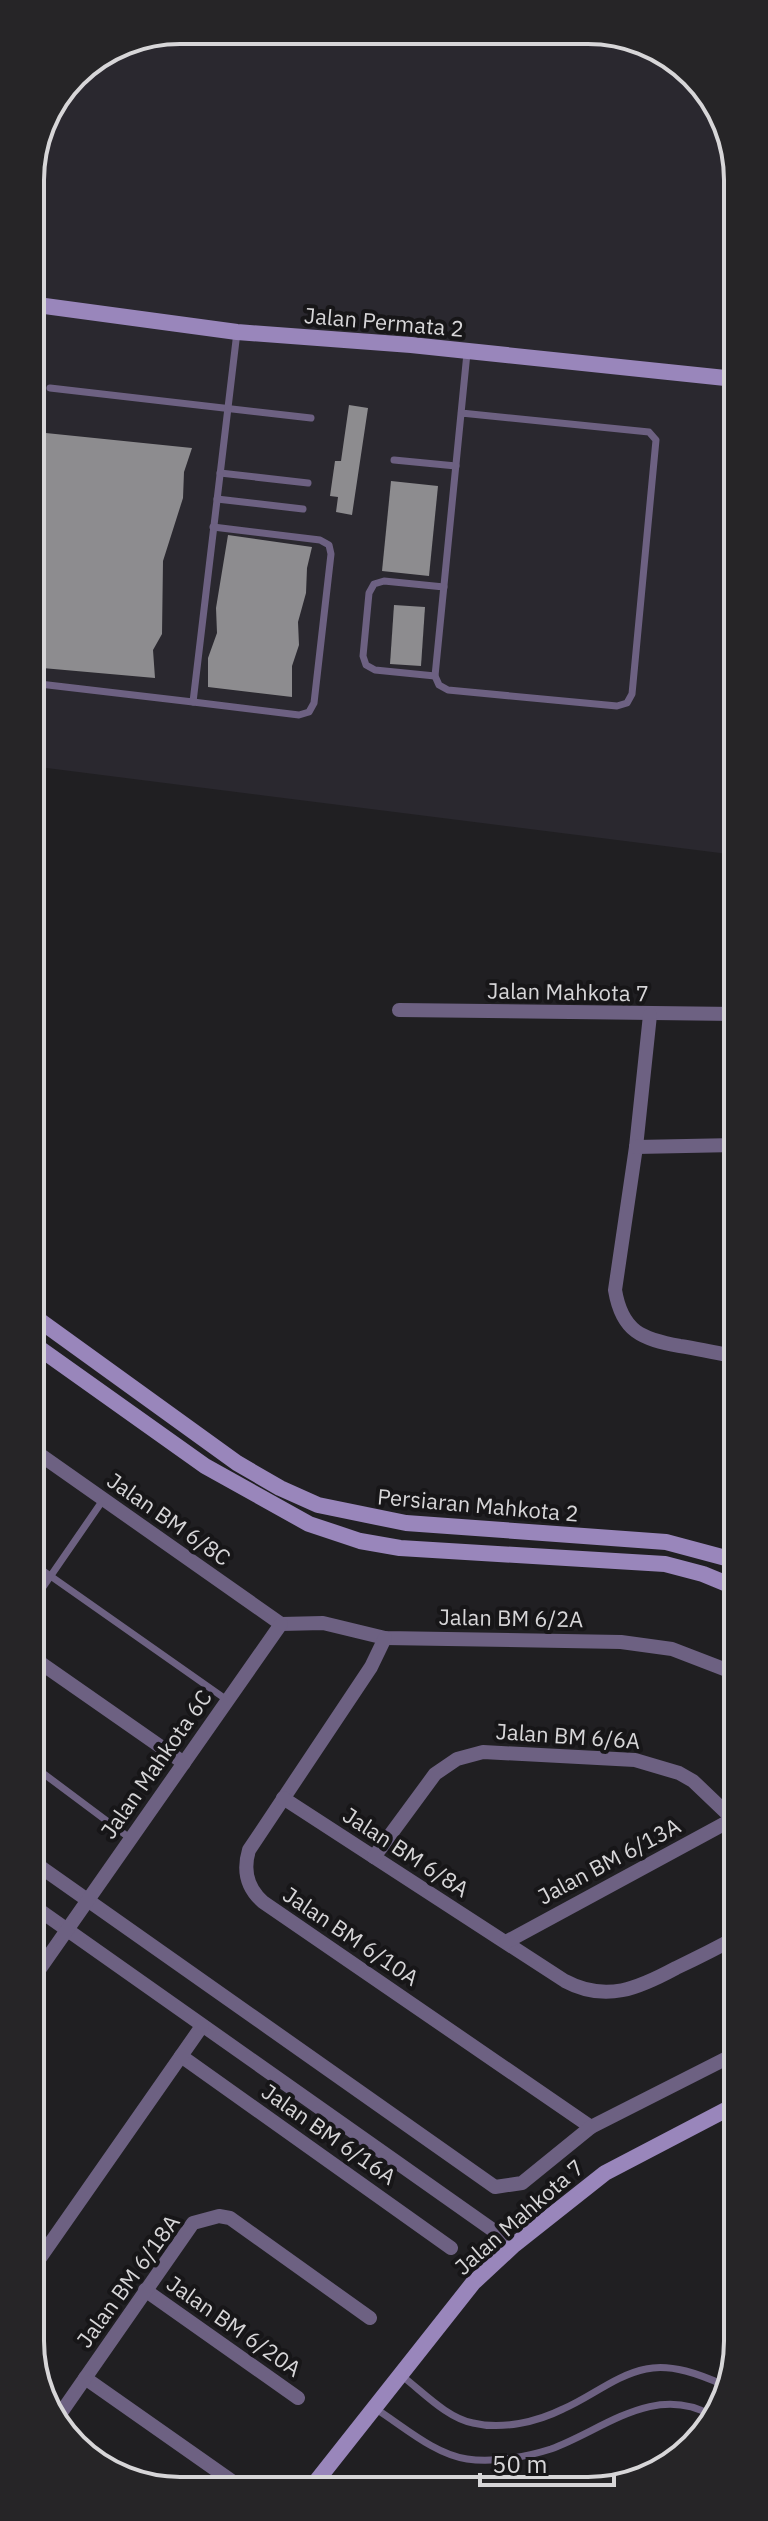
<svg xmlns="http://www.w3.org/2000/svg" width="768" height="2521" viewBox="0 0 768 2521" font-family="'IBM Plex Sans',sans-serif">
	<style>
		.built { fill: #2a282f }
		.building { fill: #8d8c8f }
		.lines { fill: none; stroke-linecap: round; stroke-linejoin: round }
		.lane { stroke: #6d6182; stroke-width: 7 }
		.street { stroke: #6d6182; stroke-width: 14 }
		.secondary { stroke: #9986bb; stroke-width: 16 }
		.labels { text-anchor: middle; stroke-width: 8; stroke-linejoin: round; paint-order: stroke }
		.street-label { font-size: 22px; fill: #d7d6d8; stroke: #171618 }
		.rim { fill: none; stroke: #d7d6d8; stroke-width: 4 }
	</style>
	<rect width="100%" height="100%" fill="#201f22"/>
	<path class="built" d="M180,30L618,33L694,74L735,151L736,855L31,766L30,171L74,74L123,41Z"/>
	<g class="building">
		<path d="M349,405L368,408L352,515L336,512L338,497L330,496L335,461H341Z"/>
		<path d="M36,432L192,448L184,472L183,498L163,561L162,634L153,650L155,678L31,667V444Z"/>
		<path d="M391,481L438,486L429,576L382,571Z"/>
		<path d="M228,535L312,547L307,568L306,593L298,622L299,645L292,666V697L208,687V658L217,633L216,608Z"/>
		<path d="M394,605L425,607L421,666L390,664Z"/>
	</g>
	<g class="lines">
		<g class="lane">
			<path d="M50,388L311,418"/>
			<path d="M461,413L649,432L656,440L632,694L627,703L617,706L448,690L439,685L435,676L467,353"/>
			<path d="M394,460L456,466"/>
			<path d="M220,473L308,483"/>
			<path d="M217,499L303,509"/>
			<path d="M435,676L375,670L366,665L363,656L369,593L374,584L384,581L444,587"/>
			<path d="M31,683L193,702L237,332"/>
			<path d="M193,702L299,715L309,712L314,703L331,554L329,545L320,540L213,527"/>
			<path d="M32,1563L227,1700"/>
			<path d="M32,1603L103,1500"/>
			<path d="M32,1765L131,1839"/>
			<path d="M402,2376C423,2392 447,2418 473,2423C502,2430 537,2422 563,2409C591,2397 616,2375 646,2369C671,2363 701,2375 724,2385"/>
			<path d="M376,2409C403,2426 434,2454 467,2459C493,2463 526,2457 551,2449C603,2430 654,2383 711,2415"/>
		</g>
		<g class="street">
			<path d="M399,1010L736,1014"/>
			<path d="M650,1015L636,1147L615,1290C622,1332 642,1339 680,1346C699,1349 718,1353 737,1357"/>
			<path d="M636,1147L736,1145"/>
			<path d="M32,1449L281,1624"/>
			<path d="M281,1624L323,1623L385,1638L621,1642L672,1649L737,1674"/>
			<path d="M385,1638L371,1667L249,1850C243,1870 247,1888 263,1902L591,2127"/>
			<path d="M32,1657L184,1763"/>
			<path d="M283,1798L565,1981C606,2003 639,1988 676,1968C697,1958 717,1948 737,1937"/>
			<path d="M374,1857L435,1774L457,1759L483,1752L635,1760L679,1773L693,1781L737,1823"/>
			<path d="M32,1861L495,2187L522,2183L591,2127L737,2053"/>
			<path d="M32,1905L514,2245"/>
			<path d="M506,1942L733,1819"/>
			<path d="M32,1980L281,1624"/>
			<path d="M181,2056L451,2248"/>
			<path d="M33,2268L202,2026"/>
			<path d="M145,2290L298,2398"/>
			<path d="M85,2378L236,2484"/>
			<path d="M58,2417L193,2223L219,2216L230,2218L370,2318"/>
		</g>
		<g class="secondary">
			<path d="M30,304L237,332L411,345L735,379"/>
			<path d="M32,1315L237,1463L280,1488L318,1505L406,1523L666,1542L737,1561"/>
			<path d="M32,1343L205,1466L309,1524L360,1541L400,1548L665,1564L703,1574L737,1588"/>
			<path d="M311,2488L473,2283L514,2245L605,2173L737,2104"/>
		</g>
	</g>
	<g class="labels">
		<g class="street-label">
			<text transform="translate(384 322) rotate(5)" y="8">Jalan Permata 2</text>
			<text transform="translate(568 992) rotate(1)" y="8">Jalan Mahkota 7</text>
			<text transform="translate(478 1505) rotate(5)" y="8">Persiaran Mahkota 2</text>
			<text transform="translate(169 1519) rotate(35)" y="8">Jalan BM 6/8C</text>
			<text transform="translate(511 1618) rotate(1)" y="8">Jalan BM 6/2A</text>
			<text transform="translate(568 1736) rotate(4)" y="8">Jalan BM 6/6A</text>
			<text transform="translate(156 1764) rotate(-55)" y="8">Jalan Mahkota 6C</text>
			<text transform="translate(406 1852) rotate(33)" y="8">Jalan BM 6/8A</text>
			<text transform="translate(609 1861) rotate(-28)" y="8">Jalan BM 6/13A</text>
			<text transform="translate(351 1936) rotate(34)" y="8">Jalan BM 6/10A</text>
			<text transform="translate(329 2134) rotate(35)" y="8">Jalan BM 6/16A</text>
			<text transform="translate(519 2217) rotate(-41)" y="8">Jalan Mahkota 7</text>
			<text transform="translate(128 2281) rotate(-54)" y="8">Jalan BM 6/18A</text>
			<text transform="translate(234 2326) rotate(35)" y="8">Jalan BM 6/20A</text>
		</g>
	</g>
	<path d="M0 0H768V2521H0ZM180 44H588A136 136 0 0 1 724 180V2341A136 136 0 0 1 588 2477H180A136 136 0 0 1 44 2341V180A136 136 0 0 1 180 44Z" fill="#262527" fill-rule="evenodd"/>
	<path class="rim" d="M180 44H588A136 136 0 0 1 724 180V2341A136 136 0 0 1 588 2477H180A136 136 0 0 1 44 2341V180A136 136 0 0 1 180 44Z"/>
	<path d="M480 2473v12h134v-12" fill="none" stroke="#d7d6d8" stroke-width="4"/>
	<text x="492" y="2473" font-size="24" fill="#d7d6d8" stroke="#171618" stroke-width="6" paint-order="stroke">50 m</text>
</svg>
